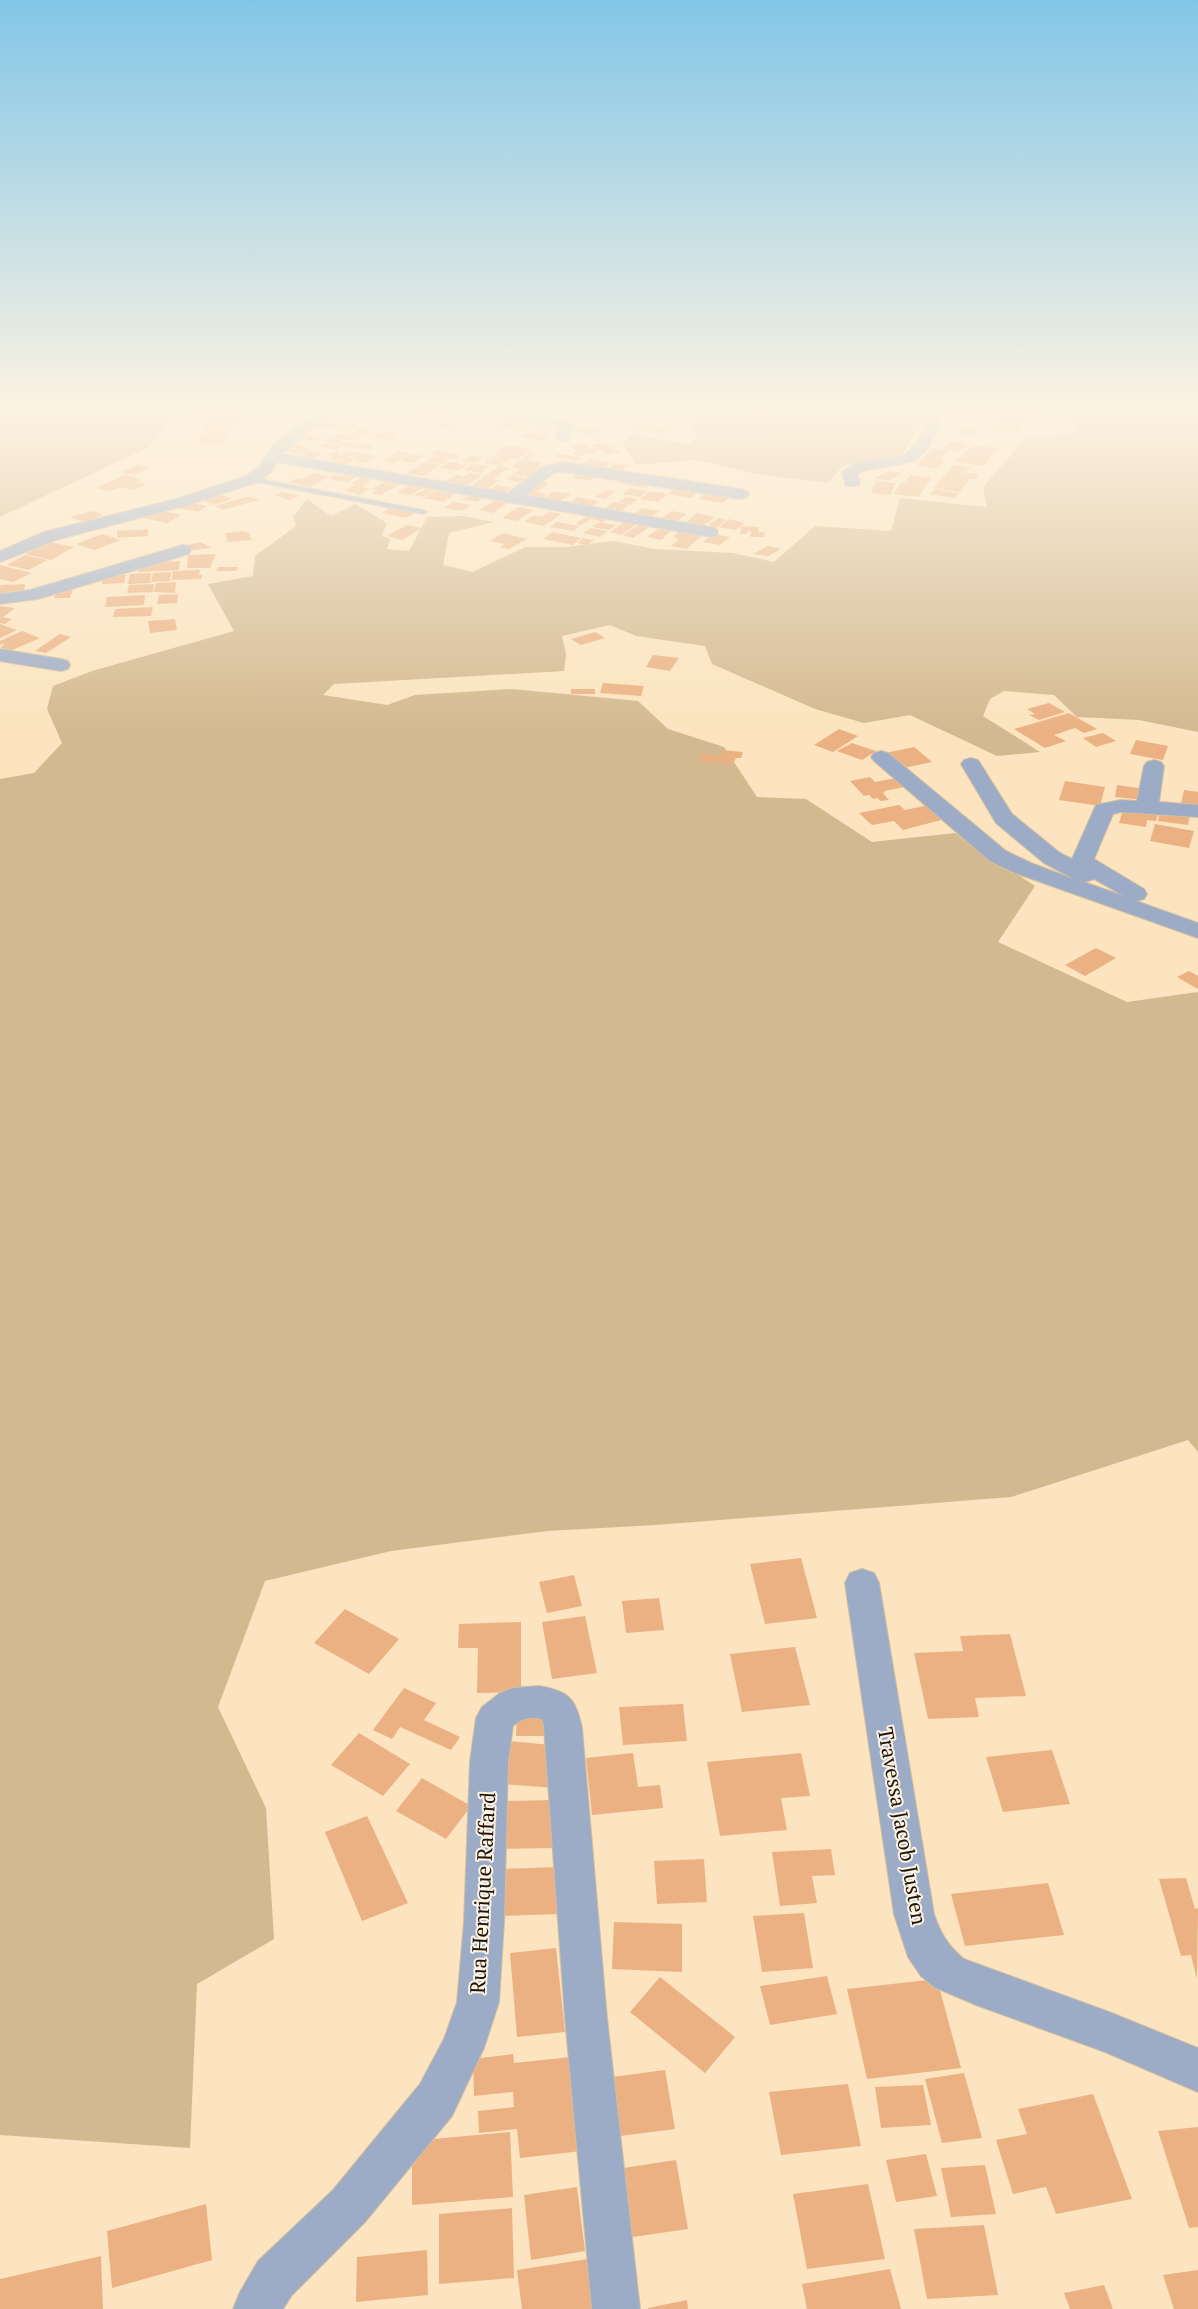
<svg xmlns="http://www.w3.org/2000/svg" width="1198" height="2309" viewBox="0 0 1198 2309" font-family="'PT Serif',serif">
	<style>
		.green { fill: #d3b990 }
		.building { fill: #ebb183 }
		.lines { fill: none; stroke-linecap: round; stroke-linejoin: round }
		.service-casing { stroke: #d4bf9d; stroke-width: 2 }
		.minor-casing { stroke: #d4bf9d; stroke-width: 2 }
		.path { stroke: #89775b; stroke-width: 2; stroke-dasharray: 0.5 2.5; stroke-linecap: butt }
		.service { fill: #9cacc6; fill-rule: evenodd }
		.minor { fill: #9cacc6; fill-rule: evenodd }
		.labels { text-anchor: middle; stroke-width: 4; stroke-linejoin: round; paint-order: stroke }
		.near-street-label { font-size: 21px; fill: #221400; stroke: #fcf4e8 }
	</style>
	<rect width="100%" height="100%" fill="#fbe4bf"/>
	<g class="green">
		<path d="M0,409H174L173,414L149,447L0,517Z"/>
		<path d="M687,409H918L923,422L902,454L843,466L827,483L757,474L696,460L636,465L622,444L632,435L690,444L699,437L688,427L700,415Z"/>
		<path d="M1061,409H1198V732L1139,720L1077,717L1054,695L1004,691L990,699L983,716L1040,752L997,756L910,715L864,723L815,709L712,664L705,646L636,636L610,625L562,636L566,654L564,671L334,684L323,695L387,705L415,695L512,689L638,701L668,729L724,747L757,797L806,799L872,842L955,833L1035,886L998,942L1127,1002L1198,992V1452L1188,1440L1011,1497L656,1525L547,1531L391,1551L265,1581L218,1707L266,1808L274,1939L197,1984L190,2148L0,2135V779L34,773L62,743L47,709L53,686L92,671L234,631L208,584L253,576L255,556L296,526L293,517L307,499L331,516L355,504L387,523L382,536L390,539L387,549L409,551L427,517L463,516L494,522L449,533L443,565L473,572L525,547H567L613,541L655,549L733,553L774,562L815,526L891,531L900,498L987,507L983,487L1026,437L1057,436L1077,431L1062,415Z"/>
	</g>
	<g class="building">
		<path d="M209,409H234L232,417L246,416L245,423L231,426L226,443H198Z"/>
		<path d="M435,409H444L452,410L436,420L421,417Z"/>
		<path d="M942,409H963L958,414L939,412Z"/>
		<path d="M970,409H1000L990,420L963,416Z"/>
		<path d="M1001,412L1029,416L1019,432L1005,430L1007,426L1004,431L992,429L999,420L1005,419L997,418Z"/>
		<path d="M446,417L461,419L456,425L462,426L456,430L432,426Z"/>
		<path d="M327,419L358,424L346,431L315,426Z"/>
		<path d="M508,419L532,422L522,431L497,428Z"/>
		<path d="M538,423L554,424L549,431L533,430Z"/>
		<path d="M639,423L671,428L664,433L632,428Z"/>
		<path d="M962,425L978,427L972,435L956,433Z"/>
		<path d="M578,426L601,429L593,435L570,431Z"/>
		<path d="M359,428L372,430L365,435L352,432Z"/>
		<path d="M382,430L398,433L387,440L371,437Z"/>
		<path d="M343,432L363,435L352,441L332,438Z"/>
		<path d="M525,432L548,434L544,440L521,438Z"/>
		<path d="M300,434L322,437L315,441L294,438Z"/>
		<path d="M328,438L351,443L345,446L322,441Z"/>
		<path d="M952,441L969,445L959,452L942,449Z"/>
		<path d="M353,442L360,444L376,445L368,450L345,447Z"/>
		<path d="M323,443L343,446L337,450L317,447Z"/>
		<path d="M604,443L621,452L608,455L591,445Z"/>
		<path d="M290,444L311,448L305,451L293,449L304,451L298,454L279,450Z"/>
		<path d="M585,444L598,452L577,456L572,453L578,451L570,446Z"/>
		<path d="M507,445L532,449L518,459L510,458L500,465L483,463L492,456L504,458L493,455Z"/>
		<path d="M973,445L998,448L984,466L955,462Z"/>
		<path d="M932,448L949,451L941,458L935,457L945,460L936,469L917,466Z"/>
		<path d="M308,450L323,453L310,460L300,458L306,455L300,454Z"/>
		<path d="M436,450L462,455L456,459L430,455Z"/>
		<path d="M336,451L341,452L337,454L341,455L348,451L377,456L365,463L354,461L363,455L357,458L348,456L336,461L328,459L333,456L328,455Z"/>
		<path d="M398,451L410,453L394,463L382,461Z"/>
		<path d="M531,452L537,453L526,460L542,463L538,466L544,467L537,472L531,470L540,473L532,478L512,474L520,469L512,467Z"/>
		<path d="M411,454L424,456L413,463L400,461Z"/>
		<path d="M559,454L573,456L582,457L577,461L554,457Z"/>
		<path d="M471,455L483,457L475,463L462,461Z"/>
		<path d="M433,456L449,459L442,464L426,461Z"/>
		<path d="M346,457L355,459L345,465L336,463Z"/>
		<path d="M589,459L612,463L602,470L579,466Z"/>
		<path d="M424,462L440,465L423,476L406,473Z"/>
		<path d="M448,462L467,465L458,471L440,468Z"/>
		<path d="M616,463L629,465L619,472L606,470Z"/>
		<path d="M472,464L489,466L481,473L464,470Z"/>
		<path d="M138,465L151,467L134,475L121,472Z"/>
		<path d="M954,465L970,468L965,473L979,474L974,480L970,479L959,492L933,488Z"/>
		<path d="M499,466L510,468L494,479L499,480L487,489L471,486Z"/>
		<path d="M890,471L902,473L890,481L874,478Z"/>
		<path d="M580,472L598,476L590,481L572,478Z"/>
		<path d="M313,473L330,476L311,487L289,482L297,478L303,479Z"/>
		<path d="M347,473L359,475L348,482L329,479L335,475L342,476Z"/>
		<path d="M470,473L482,475L466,486L453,484Z"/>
		<path d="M125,475L140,479L138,482L146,484L133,490L121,487L110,491L96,488Z"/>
		<path d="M456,475L464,476L453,483L444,482Z"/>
		<path d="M511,475L526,478L520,482L504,479Z"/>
		<path d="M911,475L931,478L919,497L894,494L900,483L919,485L904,483Z"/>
		<path d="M362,477L372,479L363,487L357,486L370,489L359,495L345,490L355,485L350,484Z"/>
		<path d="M626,478L653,482L646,488L618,483Z"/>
		<path d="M387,481L401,484L380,495L372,493L377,490L372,489Z"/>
		<path d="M541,481L550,483L536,492L547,494L540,500L519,496Z"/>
		<path d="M876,481L895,483L890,495L871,493Z"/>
		<path d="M410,485L424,487L411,495L397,493Z"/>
		<path d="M497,485L512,488L505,493L490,490Z"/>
		<path d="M675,487L699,490L692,498L668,494Z"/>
		<path d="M427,488L436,489L423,497L414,495Z"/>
		<path d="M630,488L647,491L640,497L622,494Z"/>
		<path d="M935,489L959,493L954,498L930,494Z"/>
		<path d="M436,490L457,493L444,502L423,498Z"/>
		<path d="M606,490L616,491L605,499L595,497Z"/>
		<path d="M554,491L571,494L559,502L542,499Z"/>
		<path d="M649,491L668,494L658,502L640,499Z"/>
		<path d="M283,492L299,496L290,500L275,495Z"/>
		<path d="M707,492L731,496L723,503L699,499Z"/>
		<path d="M221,494L232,499L213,505L203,500Z"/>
		<path d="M472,494L486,496L477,502L462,499Z"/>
		<path d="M246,497H253L259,500L223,510L215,506Z"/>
		<path d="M577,497L599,501L590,508L568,504Z"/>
		<path d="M626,497L638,499L631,505L618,502Z"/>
		<path d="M498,499L511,501L493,513L479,510Z"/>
		<path d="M187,502L207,506L198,512L173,507Z"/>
		<path d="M453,502L471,505L462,511L444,508Z"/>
		<path d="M614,502L629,505L620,512L604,509Z"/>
		<path d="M393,506L417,512L406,518L382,513Z"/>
		<path d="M519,507L534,510L517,521L502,518Z"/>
		<path d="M642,508L659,511L650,518L634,515Z"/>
		<path d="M157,510L181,515L167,523L143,518Z"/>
		<path d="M93,511L103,515L84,522L70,517Z"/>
		<path d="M672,511L687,514L677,521L662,518Z"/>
		<path d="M549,512L561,514L544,526L524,522L534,515L542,517Z"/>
		<path d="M697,513L715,517L703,526L685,523Z"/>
		<path d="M597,515L610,517L603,522L591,519L581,525L575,524L587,516L594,517Z"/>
		<path d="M718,518L726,520L717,527L709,525Z"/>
		<path d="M729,519L745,523L735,530L719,527Z"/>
		<path d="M627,520L638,523L621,535L610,532Z"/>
		<path d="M556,522L580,526L574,531L550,527Z"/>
		<path d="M600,522L616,525L609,530L592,527Z"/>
		<path d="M640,524L649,527L633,538L623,535Z"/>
		<path d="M406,525L422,528L402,540L387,536Z"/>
		<path d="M741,526L759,527L758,532H765L764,537H750L751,531H748L747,534H740Z"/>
		<path d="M591,528L608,531L600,537L583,533Z"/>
		<path d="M148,529V536L117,538V531Z"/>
		<path d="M658,529L671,531L661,540L647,537Z"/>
		<path d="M681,529L705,533L687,549L671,546L679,539L673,537Z"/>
		<path d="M243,531L249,533L252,540L228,542L225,533Z"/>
		<path d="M552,532L581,538L573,545L543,539Z"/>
		<path d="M503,533L527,539L509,549L500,547L505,544L490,541Z"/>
		<path d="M102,534L121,540L94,550L76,544Z"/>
		<path d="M713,534L730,537L720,545L703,542Z"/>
		<path d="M583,538L594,540L588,545L577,543Z"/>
		<path d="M49,542L74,547L51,560L25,554Z"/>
		<path d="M200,542L212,548L192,550L185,546Z"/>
		<path d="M768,546L781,549L768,556L753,554Z"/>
		<path d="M216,554L210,568H187L188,555Z"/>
		<path d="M25,555L47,560L29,570L7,565Z"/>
		<path d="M180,561L179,570L138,572L139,563Z"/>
		<path d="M0,565L32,573L13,582L0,579Z"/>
		<path d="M218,567H238L236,571H216Z"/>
		<path d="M200,570L199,575H202V579L172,580L173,571Z"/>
		<path d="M171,572L170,581L151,582L153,573Z"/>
		<path d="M151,573L150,583L128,584L130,574Z"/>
		<path d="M126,575L124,583L102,584L104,576Z"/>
		<path d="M176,582L175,593L154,592L156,583Z"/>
		<path d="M25,584L24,593L0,594V586L2,585Z"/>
		<path d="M154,584L153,592L127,593L129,585Z"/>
		<path d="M57,589H73L70,598H54Z"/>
		<path d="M178,594L177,603L157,604L159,595Z"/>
		<path d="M145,595L144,605L105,607L107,597Z"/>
		<path d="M0,606L15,608L3,617L12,619L5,624L0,623Z"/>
		<path d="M153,607L151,616L113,617L115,609Z"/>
		<path d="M175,619L177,630L150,633L148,621Z"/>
		<path d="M0,624L17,630L0,638Z"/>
		<path d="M22,631L40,638L10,651L0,647L5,645L0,644V641Z"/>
		<path d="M595,632L605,638L581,645L571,639Z"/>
		<path d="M60,634L71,637L46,653L35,651Z"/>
		<path d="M653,655L679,658L670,671L646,667Z"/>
		<path d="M603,683L644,686L641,696L600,693Z"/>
		<rect x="571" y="689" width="24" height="5"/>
		<path d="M1049,703L1065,712L1039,720L1029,715L1035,714L1027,709Z"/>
		<path d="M1069,713L1097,729L1084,733L1075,728L1054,735L1066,741L1045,748L1014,729Z"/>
		<path d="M839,729L858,736L833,752L814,745Z"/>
		<path d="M1103,733L1116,741L1096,747L1083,738Z"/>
		<path d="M1136,740L1168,746L1163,760L1130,754Z"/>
		<path d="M852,743L876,751L862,760L837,751Z"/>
		<path d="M914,747L932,762L904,768L886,753Z"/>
		<path d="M722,750L743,752L741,758H736L733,764L699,761L702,754L721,756Z"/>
		<path d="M870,777L875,782L901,777L910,786L884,791L885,792L883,793L889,800L880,801L878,798L873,799L869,795L864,796L850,781Z"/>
		<path d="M1065,781L1105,787L1100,806L1059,800Z"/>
		<path d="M1117,785L1145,789L1144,800L1115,797Z"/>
		<path d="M1184,790L1198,792V807L1181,804Z"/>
		<path d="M899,805L905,810L929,805L945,819L903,830L894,821L872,825L859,813Z"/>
		<path d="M1160,811L1190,815L1188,825L1158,821Z"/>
		<path d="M1113,812L1158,813L1156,821L1147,820L1146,827L1119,823L1122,813Z"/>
		<path d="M1155,824L1194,831L1189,848L1150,841Z"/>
		<path d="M1096,948L1116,958L1085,976L1065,965Z"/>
		<path d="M1189,971L1198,976V989L1177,977Z"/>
		<path d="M801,1558L817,1618L765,1624L750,1564Z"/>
		<path d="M574,1575L582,1606L547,1613L539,1582Z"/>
		<path d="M659,1598L664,1630L626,1633L622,1601Z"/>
		<path d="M345,1609L399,1639L369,1674L314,1643Z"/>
		<path d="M585,1616L597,1673L552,1679L542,1622Z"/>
		<path d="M521,1622V1692L477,1693L478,1648H458L459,1624Z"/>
		<path d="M1010,1634L1026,1696L975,1698L979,1717L928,1719L914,1653L963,1651L960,1636Z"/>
		<path d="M795,1647L810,1705L742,1712L730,1654Z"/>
		<path d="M404,1688L436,1703L424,1720L460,1737L451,1750L400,1727L392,1739L373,1730Z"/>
		<path d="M683,1704L687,1741L623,1745L619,1707Z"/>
		<path d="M517,1710H557L556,1736H516Z"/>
		<path d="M359,1733L410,1764L383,1796L331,1765Z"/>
		<path d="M508,1741L562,1746L557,1788L501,1784Z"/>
		<path d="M1052,1750L1070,1804L1003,1812L986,1757Z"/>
		<path d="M633,1753L638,1787L660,1785L663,1808L592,1815L586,1758Z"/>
		<path d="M801,1753L810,1796L781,1798L787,1830L720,1836L707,1762Z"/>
		<path d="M422,1778L471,1806L446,1839L396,1811Z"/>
		<path d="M555,1800V1848L501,1849L502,1801Z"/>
		<path d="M367,1816L408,1903L362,1921L325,1832Z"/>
		<path d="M831,1849L835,1875L812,1876L817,1903L780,1906L772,1852Z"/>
		<path d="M704,1859L707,1902L657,1904L654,1861Z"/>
		<path d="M558,1867L559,1914L501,1916V1869Z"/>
		<path d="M1186,1878L1195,1909L1198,1908L1197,1979L1191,1955L1181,1956L1159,1879Z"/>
		<path d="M1048,1883L1064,1935L965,1946L951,1894Z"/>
		<path d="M804,1913L813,1968L762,1972L753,1916Z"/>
		<path d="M614,1922L682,1924V1972L612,1969Z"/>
		<path d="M556,1948L565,2032L517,2037L510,1953Z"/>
		<path d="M827,1976L837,2014L770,2025L760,1986Z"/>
		<path d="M660,1977L735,2037L705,2073L630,2012Z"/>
		<path d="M937,1979L961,2068L867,2079L847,1989Z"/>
		<path d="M513,2054L514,2063L571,2057L581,2151L520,2158L517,2129L479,2133L478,2111L514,2107L513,2092L474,2096L473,2059Z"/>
		<path d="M665,2070L675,2129L620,2136L612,2077Z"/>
		<path d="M964,2073L982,2138L942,2143L925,2079Z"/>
		<path d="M848,2084L861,2146L781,2155L769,2092Z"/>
		<path d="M923,2085L931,2125L881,2128L875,2087Z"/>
		<path d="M1093,2094L1132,2199L1056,2214L1046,2187L1013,2194L996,2140L1027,2134L1018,2109Z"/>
		<path d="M1198,2127V2227L1189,2228L1158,2131Z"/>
		<path d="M510,2132L513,2197L412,2205V2141Z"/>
		<path d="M926,2154L937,2196L896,2202L886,2160Z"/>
		<path d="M676,2160L688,2229L626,2238L617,2169Z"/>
		<path d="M985,2165L996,2214L951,2217L941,2168Z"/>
		<path d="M868,2184L885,2259L807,2269L793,2194Z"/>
		<path d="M577,2187L585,2251L531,2260L524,2195Z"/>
		<path d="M206,2204L212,2260L112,2288L107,2231Z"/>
		<path d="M512,2208L514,2278L439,2284V2214Z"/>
		<path d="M984,2225L998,2295L927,2299L914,2229Z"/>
		<path d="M427,2250L428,2295L356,2302L357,2257Z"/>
		<path d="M101,2256L103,2309H0V2279Z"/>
		<path d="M588,2259L594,2309H522L517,2270Z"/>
		<path d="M890,2269L901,2309H807L802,2284Z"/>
		<path d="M1198,2270V2309H1174L1163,2275Z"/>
		<path d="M1104,2285L1113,2309H1070L1064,2293Z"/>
		<path d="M687,2300L688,2309H648V2308Z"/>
	</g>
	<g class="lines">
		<g class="service-casing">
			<g id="service">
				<path d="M625,409H643L671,414L667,416Z"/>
				<path d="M249,477L423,510L427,512L423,514L252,481L248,479Z"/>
			</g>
		</g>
		<g class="minor-casing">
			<g id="minor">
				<path d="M319,409H335L282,454L508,493L544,466L562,462L741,489L747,491L749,494L747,497L741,499L562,472L554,473L525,495L716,528L718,532L716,536L710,537L277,462L271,472L258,482L188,505L56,540L0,562V551L44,532L176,499L246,476L260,466L272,446Z"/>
				<path d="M471,409H503L564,419L569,420L574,426L568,440L563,441L556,437L559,427L478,413Z"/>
				<path d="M923,409H937L939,429L927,449L915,461L863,471L858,474L860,483L858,486H846L842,472L854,464L905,454L916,444L925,429Z"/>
				<path d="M183,545L189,546L191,550L189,554L38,599L0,604V594L30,590Z"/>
				<path d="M0,649L61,659L68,661L70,665L68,669L61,671L0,661Z"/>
				<path d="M881,751L888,753L1006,851L1031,863L1076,880L1044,863L996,823L961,764L964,760L971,758L978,760L1012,814L1060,853L1072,859L1096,805L1121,800L1137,801L1144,766L1147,762L1154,760L1161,762L1164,766L1159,802L1198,805V817L1121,812L1113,814L1094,859L1144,889L1147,894L1144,899L1136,901L1198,923V938L1015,873L990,861L874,761L871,757L874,753ZM1094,879L1124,896L1078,880L1085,882Z"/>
				<path d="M862,1569L874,1573L879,1583L934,1914C941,1934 948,1946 964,1959L1109,2012L1198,2048V2092L1105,2052L976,2005L934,1987L921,1976L908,1957L894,1914L845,1583L850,1573Z"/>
				<path d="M539,1686C569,1691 576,1699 582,1728L607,2018L640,2309H592L565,2018L544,1728L543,1720C532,1715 521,1719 513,1726L508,1762L504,1922L499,2002L484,2048L452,2116L365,2222L292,2295L283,2309H233L240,2292L258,2261L333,2190L420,2084L444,2039L457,2002L464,1922L470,1762L476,1718L482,1707L500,1693L513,1688Z"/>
			</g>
		</g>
		<path class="path" d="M982,430L1001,409"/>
		<use href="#service" class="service"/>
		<use href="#minor" class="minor"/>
	</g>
	<linearGradient id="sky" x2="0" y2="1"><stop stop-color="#82c6e7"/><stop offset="0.56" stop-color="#fdf3e2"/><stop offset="1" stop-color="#fdf3e2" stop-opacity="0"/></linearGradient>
	<rect width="1198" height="732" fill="url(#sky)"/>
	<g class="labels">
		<g class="near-street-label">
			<text transform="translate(902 1826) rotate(80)" y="7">Travessa Jacob Justen</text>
			<text transform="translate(483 1893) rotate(-87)" y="7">Rua Henrique Raffard</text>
		</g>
	</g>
</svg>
